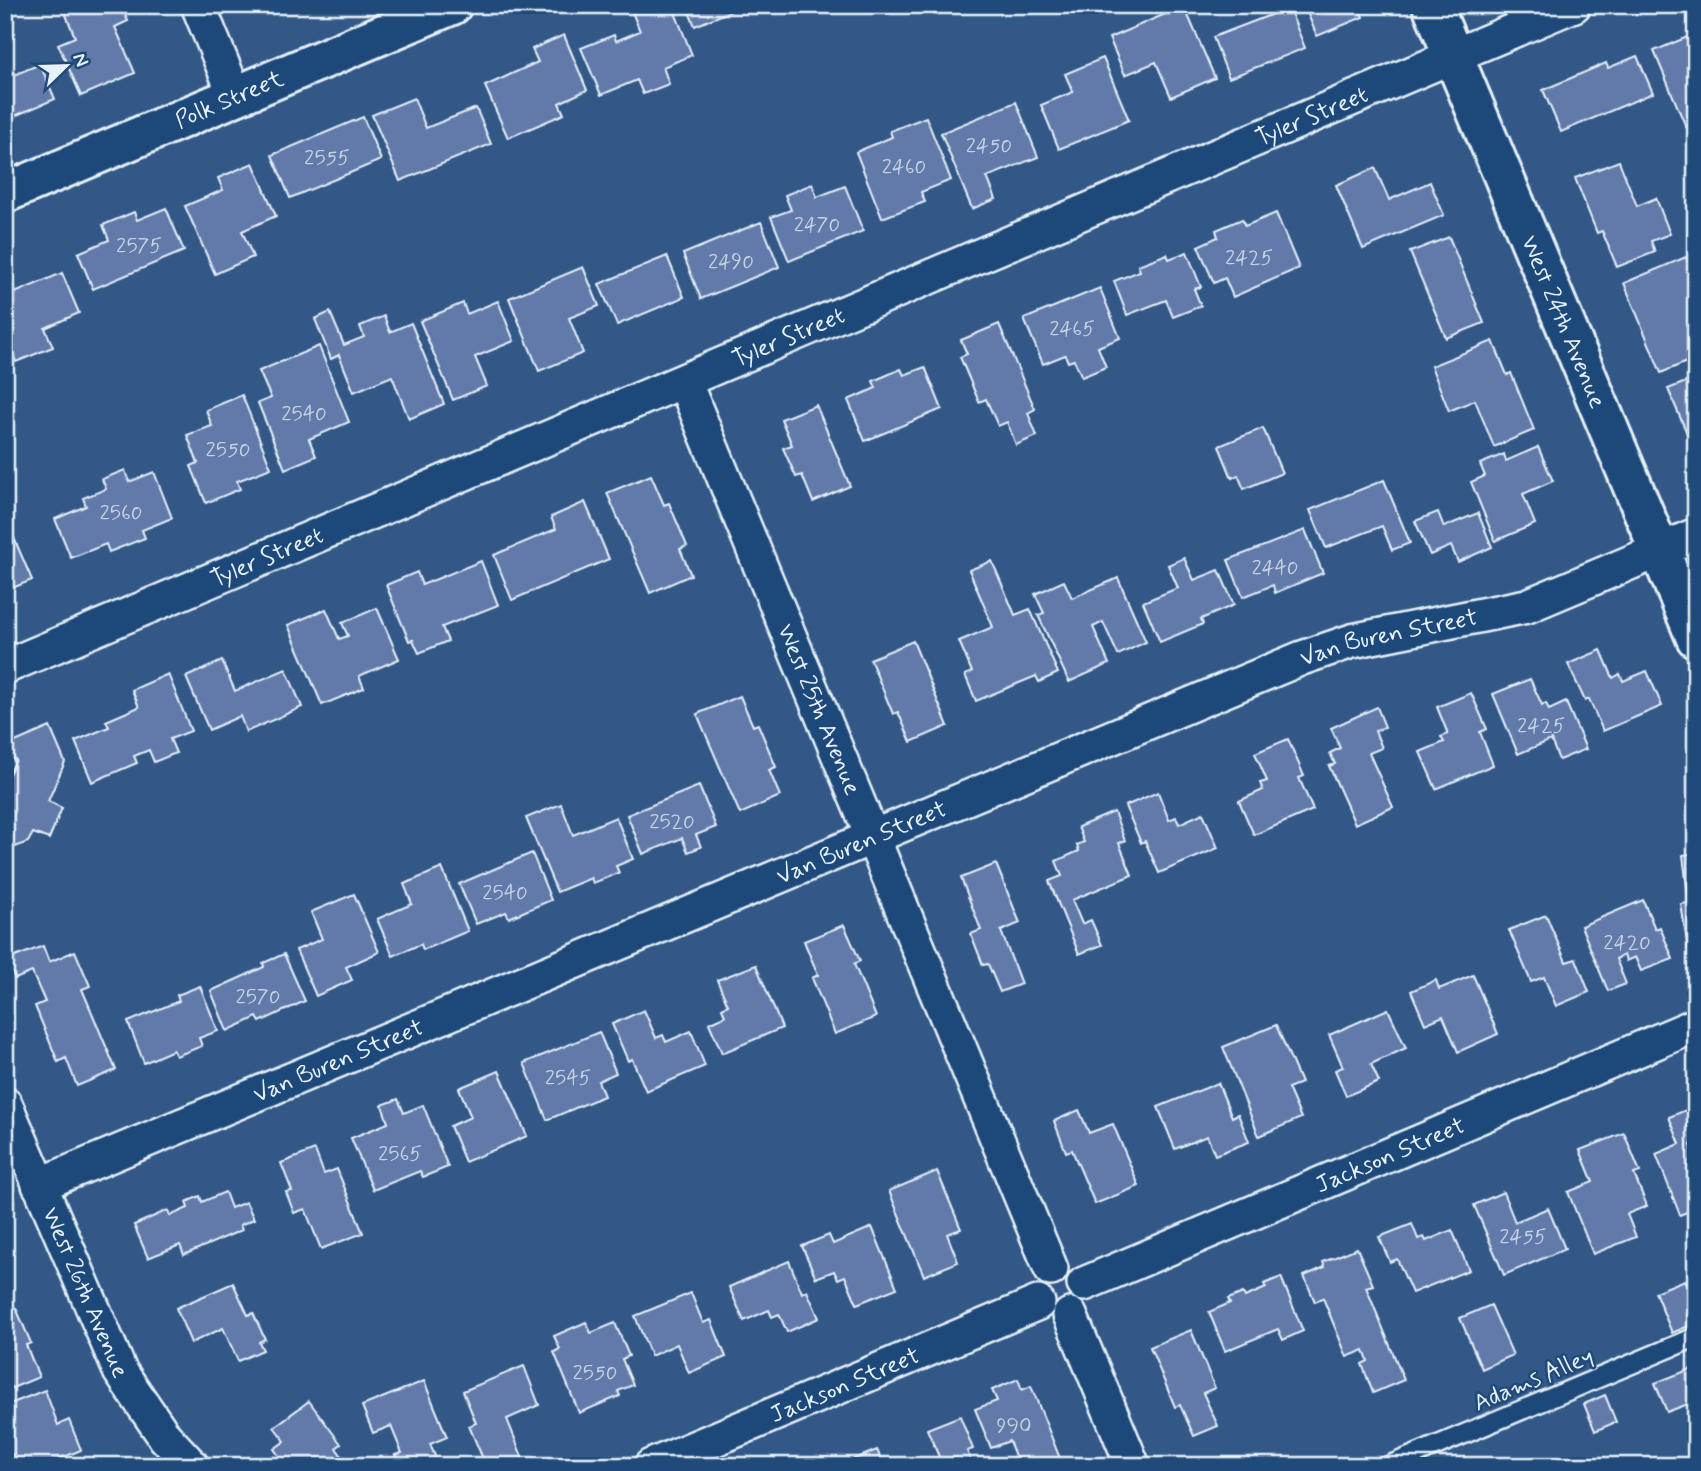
<svg xmlns="http://www.w3.org/2000/svg" width="1701" height="1471" viewBox="0 0 1701 1471" font-family="Mynerve,sans-serif">
	<style>
		.building { fill: #627aaa; stroke: #e8f1f8; stroke-width: 2 }
		.lines { fill: none; stroke-linecap: round; stroke-linejoin: round }
		.service-casing { stroke: #e8f1f8; stroke-width: 23 }
		.minor-casing { stroke: #e8f1f8; stroke-width: 38 }
		.tertiary-casing { stroke: #e8f1f8; stroke-width: 44 }
		.service { stroke: #1f4a7a; stroke-width: 18 }
		.minor { stroke: #1f4a7a; stroke-width: 33 }
		.tertiary { stroke: #1f4a7a; stroke-width: 38 }
		.labels { text-anchor: middle; stroke-width: 5; stroke-linejoin: round; paint-order: stroke }
		.number-label { font-size: 21px; fill: #c6d3e4 }
		.street-label { font-size: 24px; fill: #e8f1f8; stroke: #1f4a7a }
	</style>
	<rect width="100%" height="100%" fill="#325888"/>
	<filter id="ink" filterUnits="userSpaceOnUse"><feTurbulence type="fractalNoise" baseFrequency=".0143" numOctaves="2"/><feDisplacementMap in="SourceGraphic" scale="14" xChannelSelector="R" yChannelSelector="G"/><feConvolveMatrix kernelMatrix="1 2 1 2 8 2 1 2 1" color-interpolation-filters="sRGB"/></filter>
	<g filter="url(#ink)">
		<g class="building">
			<path d="M62,5H121L128,21L115,27L135,73L81,96L58,44L75,37Z"/>
			<path d="M629,5H672L692,55L663,67L669,84L643,94L637,80L601,95L581,48L614,35L616,41L640,31Z"/>
			<path d="M686,5H745L695,26Z"/>
			<path d="M1304,5H1358L1363,17L1317,36Z"/>
			<path d="M1184,6L1215,78L1171,97L1156,62L1125,75L1109,38Z"/>
			<path d="M1289,8L1305,48L1229,78L1213,37Z"/>
			<path d="M564,35L587,90L559,103L564,114L508,138L485,86L538,62L532,49Z"/>
			<path d="M1692,35L1696,43V123L1686,127L1654,51Z"/>
			<path d="M1637,56L1653,93L1561,132L1543,90L1606,63L1608,68Z"/>
			<path d="M1103,58L1129,120L1059,149L1041,105L1073,92L1065,74Z"/>
			<path d="M40,64L55,99L5,120V73L7,78Z"/>
			<path d="M414,98L426,128L476,108L491,144L400,181L372,115Z"/>
			<path d="M1016,102L1038,157L987,177L996,199L972,209L941,133Z"/>
			<path d="M363,117L381,160L290,198L272,155Z"/>
			<path d="M926,117L951,180L921,192L925,202L882,218L856,152L892,137L890,131Z"/>
			<path d="M1619,161L1637,206L1656,198L1670,234L1651,241L1655,252L1617,267L1602,231L1597,233L1575,178Z"/>
			<path d="M253,163L276,216L242,231L253,257L215,274L185,206L223,190L218,178Z"/>
			<path d="M1375,168L1389,200L1430,182L1444,215L1363,249L1336,185Z"/>
			<path d="M812,184L817,197L845,186L863,231L789,261L771,217L791,210L785,195Z"/>
			<path d="M166,208L184,251L93,289L78,253L109,240L103,225L134,212L137,220Z"/>
			<path d="M1276,213L1299,268L1233,297L1225,278L1214,283L1198,246L1218,237L1216,230L1242,219L1245,226Z"/>
			<path d="M761,222L779,267L701,299L683,254Z"/>
			<path d="M1449,237L1484,323L1446,338L1410,252Z"/>
			<path d="M1187,252L1201,287L1194,289L1201,306L1173,317L1166,300L1127,315L1114,281L1140,271L1138,265L1167,254L1169,259Z"/>
			<path d="M667,256L684,297L617,325L599,284Z"/>
			<path d="M1686,257L1696,280V321L1686,325L1696,347V358L1661,373L1624,283Z"/>
			<path d="M583,267L599,306L569,318L583,353L539,371L509,298Z"/>
			<path d="M5,270L15,293L62,273L79,313L45,328L53,347L16,362L5,334Z"/>
			<path d="M1100,288L1120,338L1098,347L1106,367L1082,377L1074,360L1068,362L1065,355L1043,364L1024,319Z"/>
			<path d="M498,301L514,341L475,357L487,386L453,400L420,321L463,303L467,314Z"/>
			<path d="M330,312L344,345L364,337L360,326L384,316L390,332L411,323L444,404L409,419L392,376L354,392L339,355L331,359L315,319Z"/>
			<path d="M999,324L1035,409L1028,413L1037,436L1016,445L1007,422L998,426L986,399L979,402L960,357L967,354L961,340Z"/>
			<path d="M1493,341L1507,375L1511,373L1534,430L1494,447L1475,400L1449,411L1431,366Z"/>
			<path d="M319,346L349,422L309,439L316,456L285,469L258,403L271,398L259,371Z"/>
			<path d="M925,367L942,409L865,441L848,400L876,388L873,381L901,369L904,375Z"/>
			<path d="M1696,378V454L1668,389Z"/>
			<path d="M242,395L271,468L237,481L240,489L206,503L191,466L198,463L187,435L212,426L206,410Z"/>
			<path d="M816,405L850,486L813,502L802,475L796,477L783,448L792,445L781,419Z"/>
			<path d="M1263,428L1282,473L1244,489L1238,475L1232,478L1219,446Z"/>
			<path d="M1538,447L1553,481L1523,494L1535,524L1495,541L1471,482L1485,476L1480,464L1504,454L1506,461Z"/>
			<path d="M125,470L129,482L154,472L172,518L142,530L145,538L109,552L106,544L71,558L55,519L86,506L83,498L106,489L102,479Z"/>
			<path d="M651,475L664,505L669,503L687,546L680,549L691,575L650,593L607,493Z"/>
			<path d="M1384,480L1410,543L1392,550L1382,526L1326,548L1310,510Z"/>
			<path d="M585,502L609,559L512,600L494,555L556,529L551,517Z"/>
			<path d="M1438,512L1444,527L1478,513L1492,547L1458,562L1451,546L1430,555L1415,521Z"/>
			<path d="M5,517L32,580L5,591Z"/>
			<path d="M1305,530L1323,573L1275,593L1273,585L1243,597L1228,560Z"/>
			<path d="M1184,558L1194,580L1219,570L1234,605L1201,619L1203,624L1160,642L1143,602L1178,588L1168,565Z"/>
			<path d="M481,561L498,605L442,627L448,641L419,653L413,640L409,641L386,585L417,572L422,585Z"/>
			<path d="M992,561L1015,615L1030,609L1058,673L1039,682L1036,676L976,701L965,675L972,672L959,641L993,627L969,570Z"/>
			<path d="M1118,578L1146,642L1118,655L1103,622L1093,627L1109,664L1069,682L1038,615L1044,613L1035,594L1064,581L1072,598Z"/>
			<path d="M377,608L399,659L359,676L364,688L322,705L288,625L326,609L339,639L348,636L342,623Z"/>
			<path d="M913,641L948,726L911,742L898,712L893,714L870,659Z"/>
			<path d="M1601,650L1613,678L1620,674L1623,681L1647,671L1662,706L1603,731L1589,699L1585,701L1568,664Z"/>
			<path d="M222,661L235,691L286,669L302,707L246,732L240,716L209,730L186,677Z"/>
			<path d="M168,674L191,731L170,739L176,753L154,762L149,750L134,756L137,763L92,782L75,741L109,727L106,721L139,707L132,690Z"/>
			<path d="M1530,679L1542,705L1546,703L1549,710L1566,702L1586,749L1559,760L1551,740L1518,754L1493,694Z"/>
			<path d="M1471,693L1487,729L1480,732L1493,765L1436,789L1420,752L1444,742L1441,737L1448,734L1437,707Z"/>
			<path d="M740,696L753,726L758,724L776,767L769,770L780,796L740,814L697,714Z"/>
			<path d="M1377,707L1385,727L1375,731L1382,748L1369,753L1393,807L1355,824L1329,766L1335,764L1330,753L1340,748L1331,728Z"/>
			<path d="M50,727L65,762L48,801L62,808L49,839L33,833L28,842L5,851V782L16,760L8,757L15,742Z"/>
			<path d="M1288,739L1304,776L1299,778L1313,810L1254,835L1239,801L1263,790L1260,783L1267,781L1255,753Z"/>
			<path d="M699,786L716,827L696,835L701,847L688,852L682,838L643,854L627,815Z"/>
			<path d="M1158,792L1169,820L1176,817L1179,824L1203,813L1218,848L1159,873L1145,841L1141,843L1125,806Z"/>
			<path d="M561,804L573,835L616,817L633,859L616,866L619,873L593,883L591,878L557,892L526,818Z"/>
			<path d="M1114,812L1125,841L1119,843L1132,875L1072,900L1082,924L1091,920L1102,945L1079,954L1049,881L1062,876L1056,861L1079,851L1077,845L1084,842L1078,827Z"/>
			<path d="M532,853L551,900L509,918L506,912L476,924L459,884Z"/>
			<path d="M1696,853V948L1688,949L1681,904L1689,903L1683,855Z"/>
			<path d="M996,864L1020,923L1001,931L1021,984L1000,992L988,964L983,965L971,934L981,930L961,878Z"/>
			<path d="M442,868L468,931L423,950L421,944L393,956L377,919L412,904L404,884Z"/>
			<path d="M354,894L379,952L346,967L352,980L316,996L296,950L322,939L311,912Z"/>
			<path d="M1643,900L1655,929L1660,927L1673,959L1641,971L1635,957L1626,961L1624,955L1616,959L1626,984L1608,991L1581,926Z"/>
			<path d="M1546,915L1566,962L1576,959L1589,992L1556,1006L1544,977L1531,982L1509,930Z"/>
			<path d="M844,925L860,961L854,964L876,1017L835,1034L812,978L818,975L804,941Z"/>
			<path d="M43,946L49,962L75,951L90,986L82,989L116,1070L77,1086L66,1058L58,1062L35,1006L45,1002L32,972L15,979L7,960Z"/>
			<path d="M284,954L305,1001L260,1022L257,1017L227,1031L211,991L264,967L263,963Z"/>
			<path d="M756,965L782,1028L722,1053L709,1023L725,1016L722,1008L728,1005L717,980Z"/>
			<path d="M1473,975L1498,1034L1458,1052L1443,1016L1425,1024L1411,991L1436,980L1439,989Z"/>
			<path d="M200,986L218,1031L199,1038L202,1046L176,1056L173,1050L144,1063L128,1022L179,1001L177,995Z"/>
			<path d="M1388,1009L1406,1048L1371,1064L1379,1082L1346,1096L1335,1070L1343,1067L1329,1035Z"/>
			<path d="M644,1010L656,1038L663,1035L666,1042L691,1031L705,1066L646,1091L632,1059L628,1061L612,1024Z"/>
			<path d="M1276,1025L1301,1083L1288,1088L1301,1118L1259,1136L1223,1047Z"/>
			<path d="M599,1032L616,1073L598,1081L604,1096L547,1120L524,1063Z"/>
			<path d="M499,1071L527,1136L465,1162L450,1126L471,1117L459,1088Z"/>
			<path d="M1218,1083L1232,1117L1238,1114L1249,1142L1215,1155L1207,1136L1175,1149L1158,1107Z"/>
			<path d="M398,1099L404,1113L423,1105L448,1167L423,1177L420,1171L373,1190L351,1138L388,1123L382,1105Z"/>
			<path d="M1691,1108L1696,1120V1143L1691,1145L1696,1158V1208L1680,1215L1656,1154L1680,1144L1669,1117Z"/>
			<path d="M1079,1110L1089,1133L1113,1124L1139,1186L1095,1204L1072,1150L1066,1152L1054,1121Z"/>
			<path d="M1624,1133L1640,1172L1634,1174L1647,1206L1627,1214L1636,1237L1593,1254L1568,1192L1593,1182L1580,1150Z"/>
			<path d="M315,1150L324,1174L337,1169L363,1233L321,1249L305,1209L294,1213L286,1192L292,1191L281,1163Z"/>
			<path d="M937,1171L961,1229L947,1234L958,1262L924,1276L889,1191Z"/>
			<path d="M225,1192L231,1208L246,1202L254,1219L240,1225L242,1230L184,1255L180,1245L148,1258L134,1225L168,1210L170,1216L188,1208L186,1202L200,1196L202,1202Z"/>
			<path d="M1503,1192L1515,1222L1548,1208L1565,1249L1504,1275L1474,1205Z"/>
			<path d="M1412,1224L1418,1239L1424,1237L1426,1241L1452,1230L1469,1270L1412,1293L1397,1259L1390,1262L1379,1237Z"/>
			<path d="M872,1227L897,1288L857,1304L845,1276L838,1279L834,1271L816,1278L802,1246L829,1235L833,1244Z"/>
			<path d="M1357,1248L1373,1285L1366,1287L1404,1380L1373,1393L1362,1364L1368,1361L1364,1350L1347,1357L1323,1298L1315,1302L1304,1276L1325,1267L1323,1262Z"/>
			<path d="M789,1261L802,1293L807,1291L819,1318L787,1332L779,1314L772,1317L769,1310L744,1321L729,1287Z"/>
			<path d="M1281,1277L1303,1331L1283,1340L1278,1329L1225,1351L1209,1312L1230,1303L1228,1299L1243,1293L1245,1297L1266,1288L1264,1284Z"/>
			<path d="M1685,1280L1696,1305V1323L1672,1333L1655,1292Z"/>
			<path d="M233,1283L248,1315L253,1313L265,1339L259,1342L263,1350L238,1361L223,1328L191,1343L176,1308Z"/>
			<path d="M691,1293L703,1323L711,1320L726,1357L689,1373L677,1344L651,1356L635,1316Z"/>
			<path d="M1491,1305L1513,1355L1482,1369L1460,1318Z"/>
			<path d="M16,1308L31,1343L26,1345L39,1377L5,1391V1312Z"/>
			<path d="M586,1322L591,1333L615,1323L629,1356L622,1359L633,1385L618,1391L620,1396L579,1413L554,1352L560,1349L554,1336Z"/>
			<path d="M1191,1330L1215,1388L1203,1393L1218,1426L1194,1436L1180,1405L1175,1407L1150,1347Z"/>
			<path d="M524,1366L539,1405L507,1419L523,1459L506,1466H486L469,1426L476,1423L463,1391Z"/>
			<path d="M1696,1367V1401L1667,1412L1655,1383Z"/>
			<path d="M1018,1379L1022,1390L1031,1386L1063,1466H1019L1009,1441L991,1448L975,1409L997,1401L992,1390Z"/>
			<path d="M424,1381L447,1437L430,1444L439,1466H400L395,1455L402,1453L391,1426L373,1433L362,1406Z"/>
			<path d="M45,1390L58,1425L69,1420L81,1450L42,1466H17L12,1454L5,1456V1406Z"/>
			<path d="M1605,1395L1616,1422L1595,1431L1584,1404Z"/>
			<path d="M309,1401L341,1444L336,1448L349,1466H286L274,1449L285,1441L274,1427Z"/>
			<path d="M960,1416L973,1449L967,1451L973,1466H924L940,1459L927,1429Z"/>
			<path d="M877,1450L884,1466H837Z"/>
		</g>
		<g class="lines">
			<g class="service-casing">
				<path id="service" d="M1388,1466L1696,1337"/>
			</g>
			<g class="minor-casing">
				<g id="minor">
					<path d="M198,5L235,95"/>
					<path id="s1" d="M684,381L1051,1269"/>
					<path id="s2" d="M5,667L1574,5"/>
					<path id="s3" d="M5,1104L120,1371L165,1437L192,1466"/>
					<path id="s4" d="M39,1185L1302,658L1352,641L1527,606L1696,535"/>
					<path id="s5" d="M1084,1284L1696,1025"/>
					<path d="M1070,1315L1133,1466"/>
					<path id="s6" d="M651,1466L1038,1303"/>
				</g>
			</g>
			<g class="tertiary-casing">
				<g id="tertiary">
					<path id="s7" d="M1432,5L1696,638"/>
					<path id="s8" d="M5,193L452,5"/>
				</g>
			</g>
			<use href="#service" class="service"/>
			<use href="#minor" class="minor"/>
			<use href="#tertiary" class="tertiary"/>
		</g>
	</g>
	<g class="labels">
		<g class="number-label">
			<text x="989" y="152">2450</text>
			<text x="327" y="164">2555</text>
			<text x="904" y="173">2460</text>
			<text x="817" y="231">2470</text>
			<text x="139" y="252">2575</text>
			<text x="1249" y="264">2425</text>
			<text x="731" y="268">2490</text>
			<text x="1072" y="335">2465</text>
			<text x="304" y="420">2540</text>
			<text x="228" y="456">2550</text>
			<text x="121" y="519">2560</text>
			<text x="1275" y="574">2440</text>
			<text x="1541" y="732">2425</text>
			<text x="672" y="828">2520</text>
			<text x="505" y="899">2540</text>
			<text x="1627" y="949">2420</text>
			<text x="258" y="1003">2570</text>
			<text x="568" y="1084">2545</text>
			<text x="400" y="1160">2565</text>
			<text x="1523" y="1243">2455</text>
			<text x="595" y="1379">2550</text>
			<text x="1014" y="1432">990</text>
		</g>
		<g class="street-label">
			<text dy="8" stroke="none"><textPath href="#s8" startOffset="243">Polk Street</textPath></text>
			<text dy="8" stroke="none"><textPath href="#s2" startOffset="1418">Tyler Street</textPath></text>
			<text dy="8" stroke="none"><textPath href="#s7" startOffset="343">West 24th Avenue</textPath></text>
			<text dy="8" stroke="none"><textPath href="#s2" startOffset="850">Tyler Street</textPath></text>
			<text dy="8" stroke="none"><textPath href="#s2" startOffset="284">Tyler Street</textPath></text>
			<text dy="8" stroke="none"><textPath href="#s4" startOffset="1458">Van Buren Street</textPath></text>
			<text dy="8" stroke="none"><textPath href="#s1" startOffset="355">West 25th Avenue</textPath></text>
			<text dy="8" stroke="none"><textPath href="#s4" startOffset="891">Van Buren Street</textPath></text>
			<text dy="8" stroke="none"><textPath href="#s4" startOffset="324">Van Buren Street</textPath></text>
			<text dy="8" stroke="none"><textPath href="#s5" startOffset="332">Jackson Street</textPath></text>
			<text dy="8" stroke="none"><textPath href="#s3" startOffset="205">West 26th Avenue</textPath></text>
			<text transform="translate(1533 1379) rotate(-23)" y="8">Adams Alley</text>
			<text dy="8" stroke="none"><textPath href="#s6" startOffset="210">Jackson Street</textPath></text>
		</g>
	</g>
	<rect width="1701" height="1471" fill="none" stroke="#1f4a7a" stroke-width="28"/>
	<rect x="14" y="14" width="1673" height="1443" fill="none" stroke="#e8f1f8" stroke-width="2.5" filter="url(#ink)"/>
	<g transform="translate(66 66) rotate(67)" stroke="#1f4a7a" stroke-width="5" paint-order="stroke">
	<path d="M0-5L12 26L0 18L-12 26Z" fill="#e8f1f8"/>
	<text y="-10" font-size="19" font-weight="bold" text-anchor="middle" fill="#e8f1f8">N</text>
	</g>
</svg>
